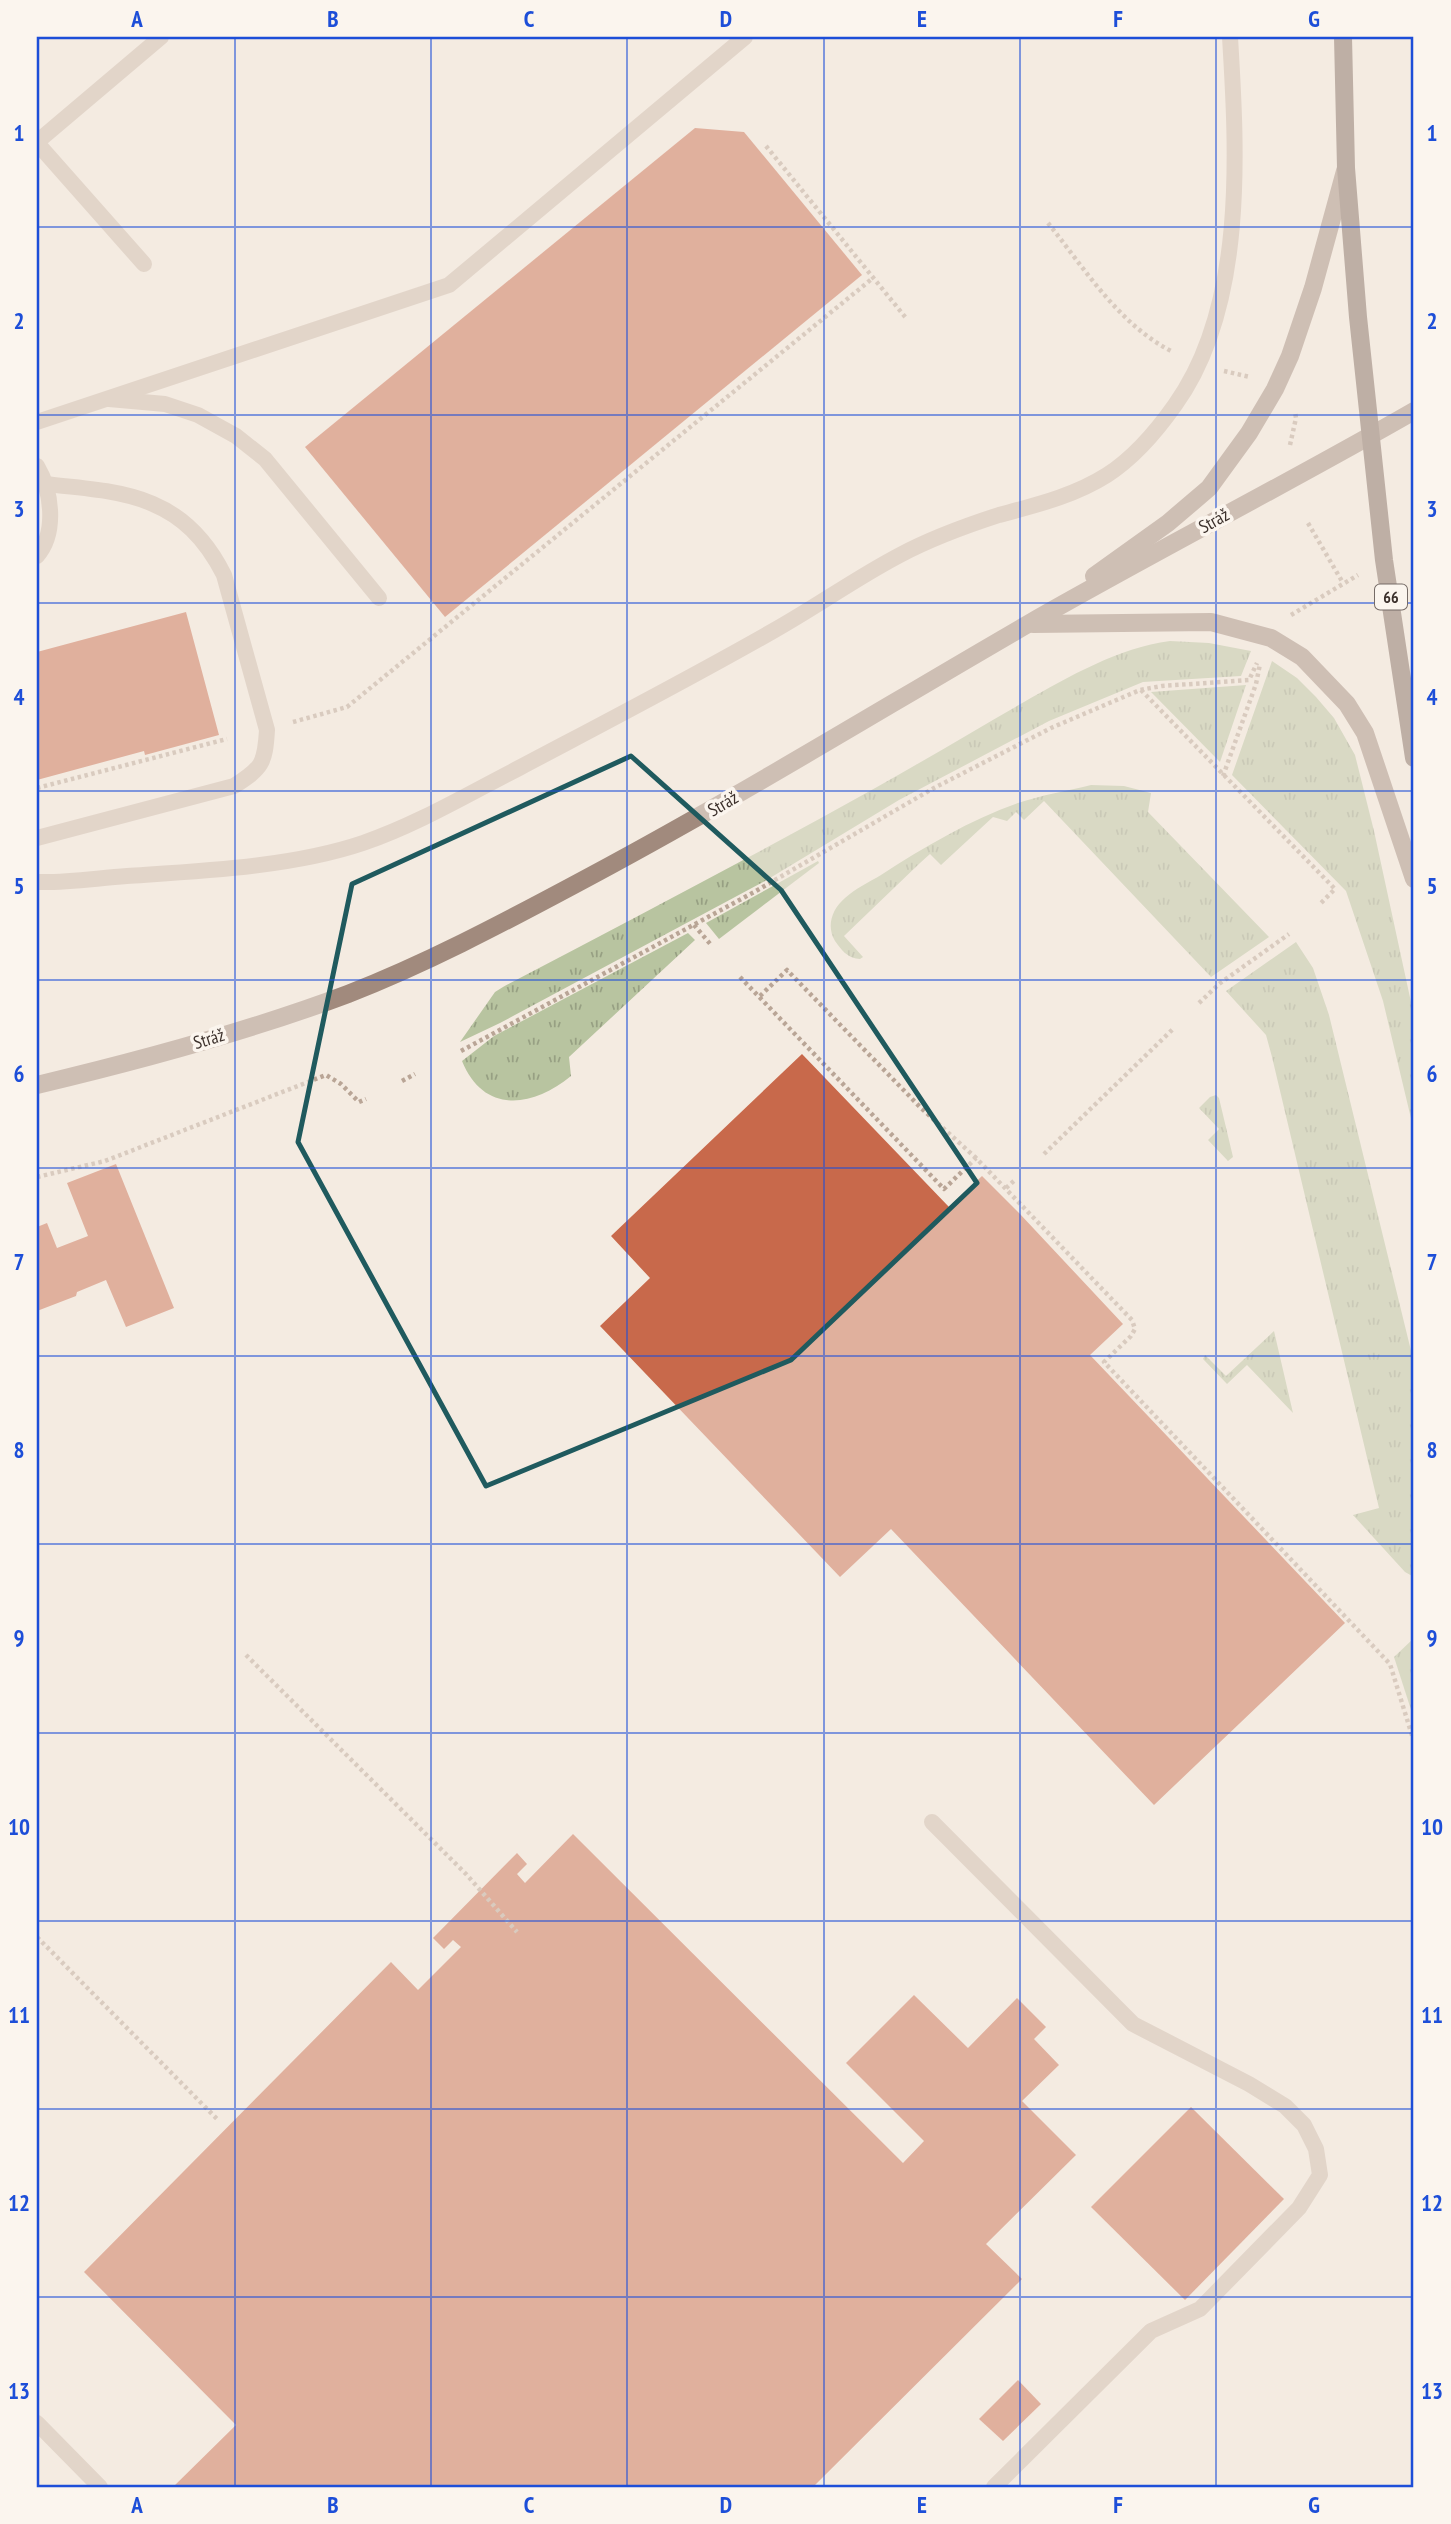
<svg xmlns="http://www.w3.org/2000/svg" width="1451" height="2524" viewBox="0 0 1451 2524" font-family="'PT Sans Narrow',sans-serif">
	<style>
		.grass { fill: url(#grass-tufts) }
		.building { fill: #c8694b }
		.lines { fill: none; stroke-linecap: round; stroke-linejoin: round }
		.path { stroke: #b9a596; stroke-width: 4.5; stroke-dasharray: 3.5 3.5; stroke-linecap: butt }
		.lane { stroke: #cdbbac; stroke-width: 16 }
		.secondary { stroke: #a18a7d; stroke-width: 18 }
		.primary { stroke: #7d675c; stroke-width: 18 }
		.marked { fill: none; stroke: #1f5a5e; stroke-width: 5; stroke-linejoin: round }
		.grid { fill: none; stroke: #1d4ed8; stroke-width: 2; stroke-opacity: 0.55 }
		.labels { text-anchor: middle; stroke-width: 7; stroke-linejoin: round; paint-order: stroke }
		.shield { fill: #fbf5ee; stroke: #756b66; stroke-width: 2 }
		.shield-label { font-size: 16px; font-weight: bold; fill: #3b302b }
		.street-label { font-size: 18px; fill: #3b302b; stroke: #fbf5ee }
		.neatline { fill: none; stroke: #1d4ed8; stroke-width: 2.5 }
		.grid-label { font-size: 23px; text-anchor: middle; font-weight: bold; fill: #1d4ed8 }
	</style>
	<defs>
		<pattern id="grass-tufts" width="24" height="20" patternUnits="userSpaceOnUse" patternTransform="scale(1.75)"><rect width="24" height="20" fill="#b8c4a0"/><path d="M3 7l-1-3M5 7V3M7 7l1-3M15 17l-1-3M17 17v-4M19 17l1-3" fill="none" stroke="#97a083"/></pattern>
	</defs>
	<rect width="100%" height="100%" fill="#f4ebe1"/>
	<g class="grass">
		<path d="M1170,641L1209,643L1251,651L1241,676L1143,682L1049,721L899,800L765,881L500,1023L460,1042L495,992L503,987C628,921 754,856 877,787C927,759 975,730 1024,702C1070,676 1118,648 1170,641Z"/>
		<path d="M1272,661L1297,678L1316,697L1334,718L1355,755L1374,831L1414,1016V1131L1383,1001L1346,891L1232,775Z"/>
		<path d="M1246,685L1220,762L1151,692Z"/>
		<path d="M1091,785L1124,786L1151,793L1148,812L1269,937L1211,977L1044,801L1024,820L1016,812L1007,821L993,817L941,865L930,854L920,863L844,936L863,957L860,959C849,959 841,950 835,941C826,926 832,909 845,898C855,889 869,882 881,875C924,847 970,820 1018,803C1042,795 1067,791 1091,785Z"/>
		<path d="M818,861L819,863L719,939L706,923Z"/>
		<path d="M688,933L695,940L569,1057L571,1076C531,1109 483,1113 462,1061L494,1036Z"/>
		<path d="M1296,942L1313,968L1329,1015L1414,1363V1577L1405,1572L1353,1515L1379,1508L1272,1057L1266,1035L1226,991Z"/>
		<path d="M1216,1095L1219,1098L1233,1157L1228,1161L1208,1140L1219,1129L1199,1108L1210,1097Z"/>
		<path d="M1274,1331L1293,1413L1247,1365L1227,1384L1203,1359L1205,1355L1226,1376Z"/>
		<path d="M1414,1638V1719L1394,1657Z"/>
	</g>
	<g class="building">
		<path d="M695,128L744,132L862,275L445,617L305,447Z"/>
		<path d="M186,612L219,735L145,755L144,751L37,780V652Z"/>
		<path d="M802,1054L949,1207L982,1176L1020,1214L1123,1324L1090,1355L1345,1623L1154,1805L891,1529L840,1577L600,1326L650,1278L611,1236Z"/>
		<path d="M116,1164L174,1308L126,1327L106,1280L77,1292L76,1296L37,1311V1227L47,1223L57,1248L88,1236L67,1183Z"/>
		<path d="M573,1834L903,2163L924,2141L846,2063L914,1995L968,2048L1017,1998L1046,2027L1034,2039L1059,2065L1022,2101L1076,2155L986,2244L1022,2279L813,2487H173L236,2425L84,2272L391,1962L418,1990L461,1947L453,1940L444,1949L433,1938L517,1853L527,1864L517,1874L525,1883Z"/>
		<path d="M1191,2107L1284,2199L1185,2300L1091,2207Z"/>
		<path d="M1018,2380L1041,2404L1003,2441L979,2419Z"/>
	</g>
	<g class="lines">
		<g class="path">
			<path d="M766,146L906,318"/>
			<path d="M1048,223C1085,269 1119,325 1173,352"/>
			<path d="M1224,371L1250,377"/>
			<path d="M1290,445L1296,418L1295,412"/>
			<path d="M1308,523L1343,583"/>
			<path d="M1291,615L1358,575"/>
			<path d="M1141,690L1335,889L1320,904"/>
			<path d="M293,722L347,707L873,278"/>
			<path d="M1223,776L1256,684L1260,664"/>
			<path d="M37,788L227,739"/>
			<path d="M694,925L712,946"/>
			<path d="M740,977L944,1189L976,1158L1132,1320L1135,1329L1131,1336L1104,1362L1390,1664L1414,1742"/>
			<path d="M760,996L787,970L920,1107L976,1158"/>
			<path d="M1199,1003L1219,984L1289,934"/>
			<path d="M461,1051L756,891L934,788L1051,728L1140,690L1162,686L1249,680L1257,663"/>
			<path d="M402,1081L415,1074"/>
			<path d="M1044,1154L1173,1029"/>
			<path d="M37,1177L105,1161L326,1075L341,1084L359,1102L366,1099"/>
			<path d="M1006,1188L1016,1179"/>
			<path d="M246,1655L466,1874L517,1932"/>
			<path d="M37,1937L219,2121"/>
		</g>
		<g class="lane">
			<path d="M37,142L161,37"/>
			<path d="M37,143L144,264"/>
			<path d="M109,399L165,404L198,415L236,436L265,459L379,598"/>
			<path d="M37,422L449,285L745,37"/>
			<path d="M37,466C52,491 57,533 37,556"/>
			<path d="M37,838L234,786C262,768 265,764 267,730L224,575C184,495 125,492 45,484"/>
			<path d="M37,882C67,883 97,878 127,876C202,871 292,867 363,843C418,824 468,794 519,768C604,723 689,679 773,631C816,607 856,578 900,555C932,538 965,526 999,515C1036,505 1074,496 1107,475C1135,457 1156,432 1175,405C1246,306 1237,153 1230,37"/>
			<path d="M932,1822L1133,2024L1249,2084L1285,2106L1304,2125L1316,2149L1320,2175L1299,2208L1200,2309L1151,2331L994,2487"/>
			<path d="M37,2423L100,2487"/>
		</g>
		<g class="secondary">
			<path d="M1094,576L1168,523L1209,488L1249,433L1275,389L1290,356L1313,288L1345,171"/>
			<path d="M1033,624L1211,622L1271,638L1302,657L1347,704L1365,733L1414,879"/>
			<path d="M37,1085C142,1060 247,1032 348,994C425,964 499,925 572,886C727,804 876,712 1028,624C1155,551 1287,484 1414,411"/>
		</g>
		<path class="primary" d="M1343,37L1346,168L1358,317L1384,560L1414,758"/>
	</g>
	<path d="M0 0H1451V2524H0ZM631,756L781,890L977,1183L791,1360L486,1486L298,1142L352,884Z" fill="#f4ebe1" fill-opacity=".55" fill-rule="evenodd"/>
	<path class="marked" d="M631,756L781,890L977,1183L791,1360L486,1486L298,1142L352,884Z"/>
	<path class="grid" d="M235,37V2487M431,37V2487M627,37V2487M824,37V2487M1020,37V2487M1216,37V2487M37,227H1414M37,415H1414M37,603H1414M37,791H1414M37,980H1414M37,1168H1414M37,1356H1414M37,1544H1414M37,1733H1414M37,1921H1414M37,2109H1414M37,2297H1414"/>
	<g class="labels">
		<rect class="shield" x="1375" y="584.5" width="32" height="25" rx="5"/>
		<g class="shield-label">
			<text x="1391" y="603">66</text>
		</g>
		<g class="street-label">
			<text transform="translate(1214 521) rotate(-29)" y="6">Stráž</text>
			<text transform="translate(723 804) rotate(-30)" y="6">Stráž</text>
			<text transform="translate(209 1039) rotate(-17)" y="6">Stráž</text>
		</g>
	</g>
	<rect width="1451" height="2524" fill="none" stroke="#fbf5ee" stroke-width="77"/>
	<rect x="38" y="38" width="1374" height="2448" class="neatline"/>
	<g class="grid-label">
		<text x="137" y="27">A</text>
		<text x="333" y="27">B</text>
		<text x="529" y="27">C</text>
		<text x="726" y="27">D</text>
		<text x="922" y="27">E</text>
		<text x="1118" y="27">F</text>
		<text x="1314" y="27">G</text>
		<text x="19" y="141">1</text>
		<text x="1432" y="141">1</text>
		<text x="19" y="329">2</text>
		<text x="1432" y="329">2</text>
		<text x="19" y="517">3</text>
		<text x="1432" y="517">3</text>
		<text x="19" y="705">4</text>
		<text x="1432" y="705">4</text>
		<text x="19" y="894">5</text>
		<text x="1432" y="894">5</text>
		<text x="19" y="1082">6</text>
		<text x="1432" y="1082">6</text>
		<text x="19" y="1270">7</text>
		<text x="1432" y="1270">7</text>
		<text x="19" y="1458">8</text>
		<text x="1432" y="1458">8</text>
		<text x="19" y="1646">9</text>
		<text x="1432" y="1646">9</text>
		<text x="19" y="1835">10</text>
		<text x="1432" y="1835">10</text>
		<text x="19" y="2023">11</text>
		<text x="1432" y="2023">11</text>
		<text x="19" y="2211">12</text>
		<text x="1432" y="2211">12</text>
		<text x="19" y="2399">13</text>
		<text x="1432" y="2399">13</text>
		<text x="137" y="2513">A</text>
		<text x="333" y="2513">B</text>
		<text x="529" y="2513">C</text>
		<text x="726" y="2513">D</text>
		<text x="922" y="2513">E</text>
		<text x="1118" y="2513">F</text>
		<text x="1314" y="2513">G</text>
	</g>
</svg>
